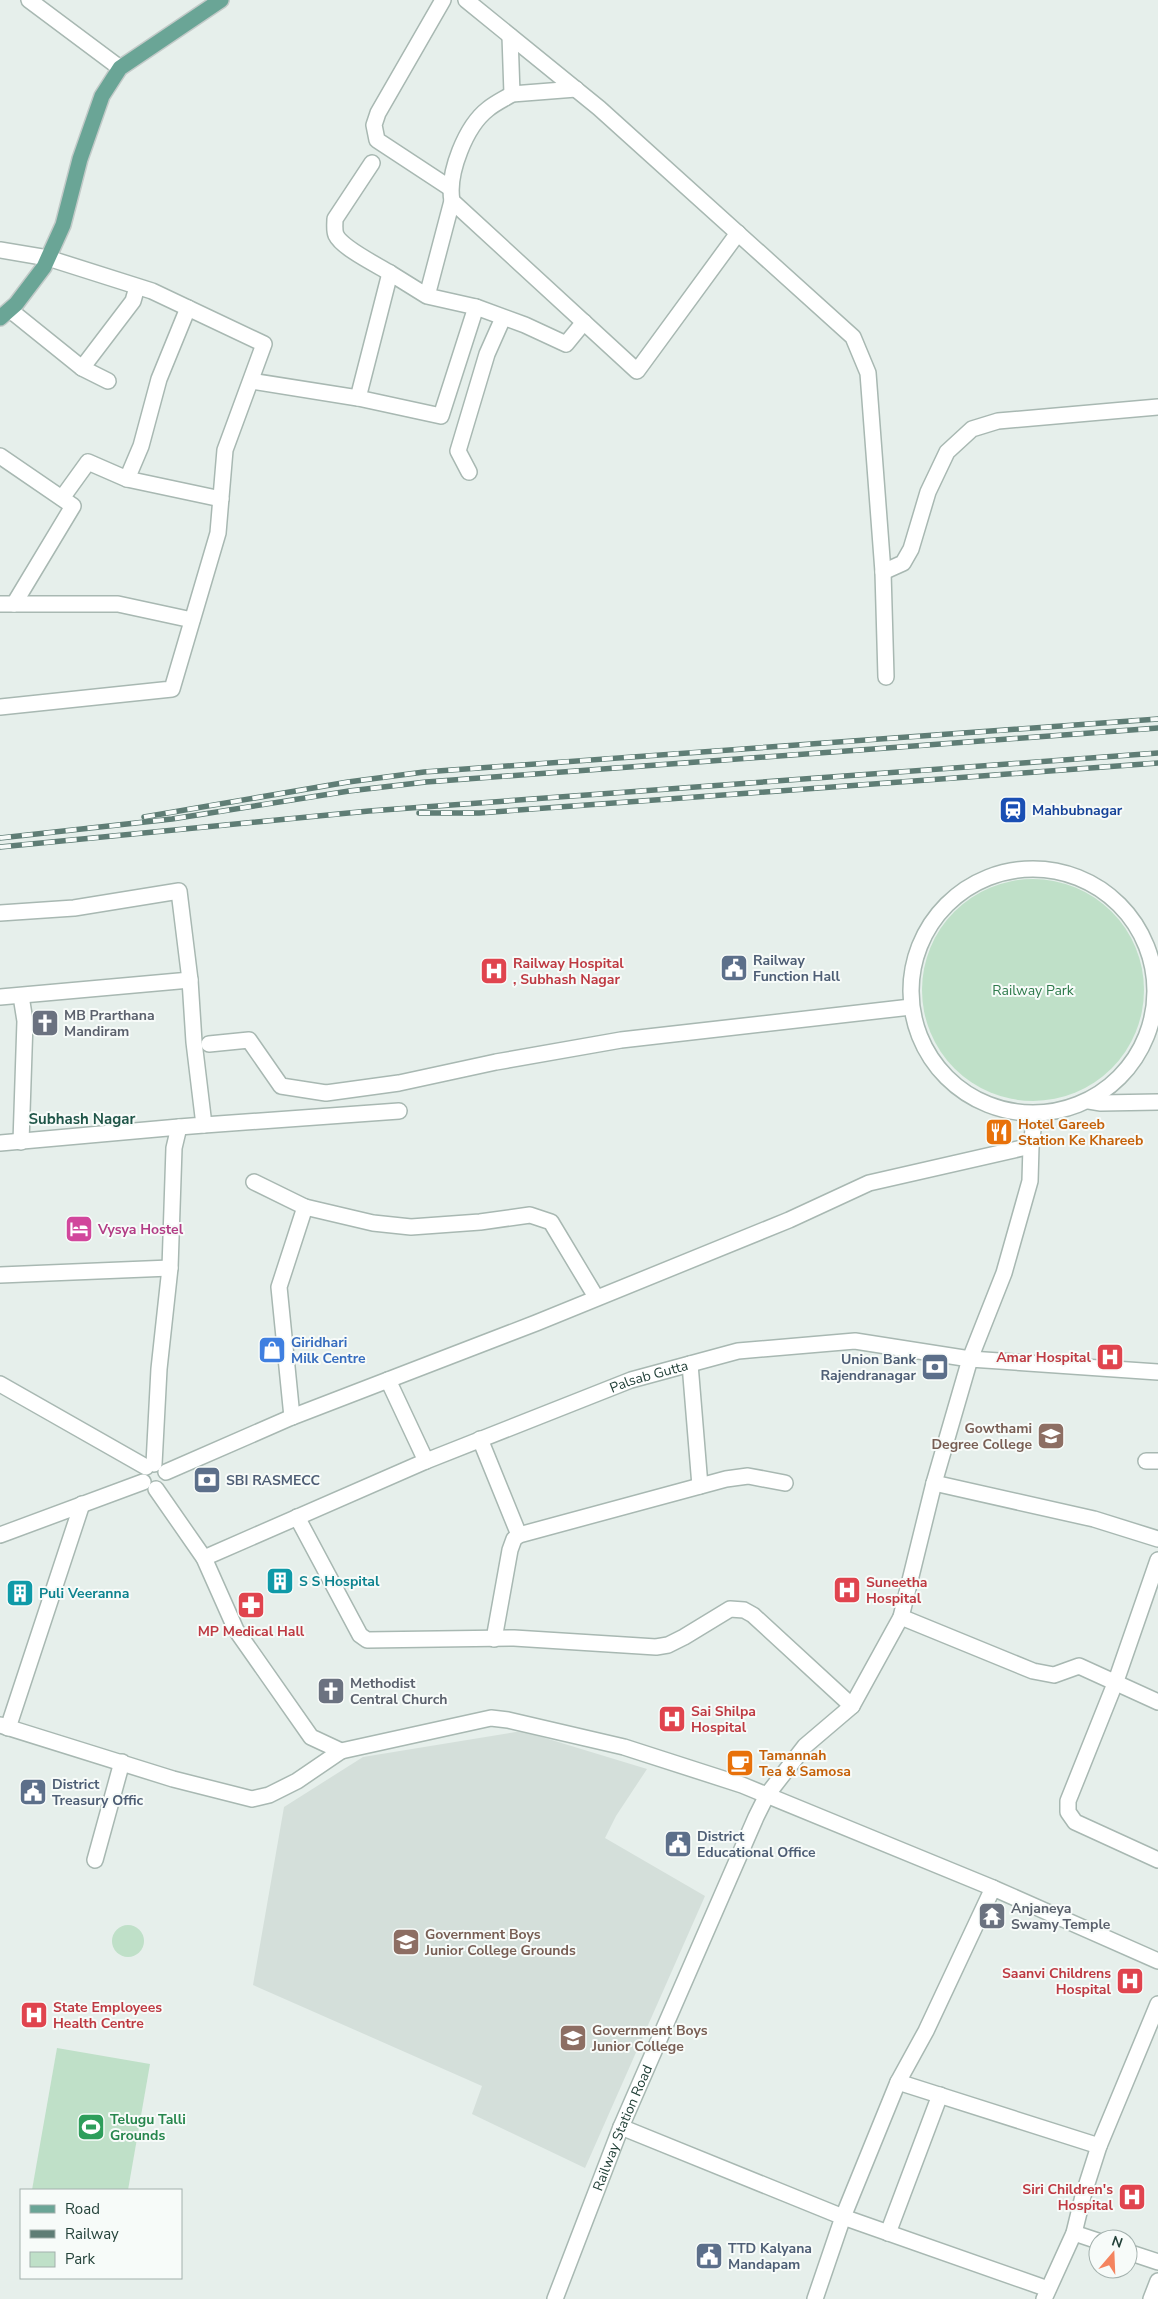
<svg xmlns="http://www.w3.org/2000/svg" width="1158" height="2299" viewBox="0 0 1158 2299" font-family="'Nunito Sans',sans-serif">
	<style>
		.built { fill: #d4dfda }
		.green { fill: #bfe0c8 }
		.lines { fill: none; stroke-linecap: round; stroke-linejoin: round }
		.minor-casing { stroke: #a8b8b2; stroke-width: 18 }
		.major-casing { stroke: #c2cac8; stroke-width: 18 }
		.minor { stroke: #fff; stroke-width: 15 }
		.major { stroke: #6aa596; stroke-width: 15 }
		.rail-casing { stroke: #5f7d75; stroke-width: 5.5 }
		.rail { stroke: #f7fbf9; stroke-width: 4; stroke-dasharray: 11; stroke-linecap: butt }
		.labels { text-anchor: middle; stroke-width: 4; stroke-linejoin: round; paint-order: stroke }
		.transit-label { font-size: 14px; font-weight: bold; fill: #164399; stroke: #f7fbf9; text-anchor: start }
		.service-label { font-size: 14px; font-weight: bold; fill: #4e5e75; stroke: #f7fbf9; text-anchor: start }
		.health-label { font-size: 14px; font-weight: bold; fill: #be3a42; stroke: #f7fbf9; text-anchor: start }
		.park-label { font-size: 14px; fill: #2d7a4b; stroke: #f7fbf9 }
		.worship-label { font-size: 14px; font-weight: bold; fill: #5b616d; stroke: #f7fbf9; text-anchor: start }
		.food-label { font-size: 14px; font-weight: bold; fill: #c56008; stroke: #f7fbf9; text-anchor: start }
		.hotel-label { font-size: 14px; font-weight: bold; fill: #b23c85; stroke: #f7fbf9; text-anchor: start }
		.shop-label { font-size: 14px; font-weight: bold; fill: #366cbe; stroke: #f7fbf9; text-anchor: start }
		.street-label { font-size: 14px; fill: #24423a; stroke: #f7fbf9 }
		.education-label { font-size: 14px; font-weight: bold; fill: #785e54; stroke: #f7fbf9; text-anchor: start }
		.culture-label { font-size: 14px; font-weight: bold; fill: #0d838f; stroke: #f7fbf9; text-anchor: start }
		.leisure-label { font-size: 14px; font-weight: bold; fill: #27864d; stroke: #f7fbf9; text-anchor: start }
		.neighbourhood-label { font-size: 15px; font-weight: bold; fill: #1f5548; stroke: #f7fbf9 }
	</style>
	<rect width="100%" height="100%" fill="#e6efeb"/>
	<path class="built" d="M522,1731L647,1769L616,1816L605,1838L705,1896L585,2168L472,2114L482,2086L253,1985L284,1807L363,1757Z"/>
	<g class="green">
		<circle cx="1033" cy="990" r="111"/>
		<circle cx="128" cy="1941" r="16"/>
		<path d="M57,2048L150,2064L128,2190H32Z"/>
	</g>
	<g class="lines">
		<g class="minor-casing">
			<g id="minor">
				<path d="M29,0L120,68"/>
				<path d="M443,0L378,113L374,125L377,140L450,188"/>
				<path d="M466,0L599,108L853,337L868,373L883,572L886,677"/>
				<path d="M510,36L512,94L576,89"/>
				<path d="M512,94C504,99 495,103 488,109C466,126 447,173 452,201L637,371L738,233"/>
				<path d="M372,163L335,219C335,224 334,230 336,235C342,248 377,265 390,273"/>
				<path d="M0,250L48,258L152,291L264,344L225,450L218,533L172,689L0,707"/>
				<path d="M427,296L476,307L441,416L358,398L390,273L427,296L452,201"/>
				<path d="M476,307L525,325L566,344L584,322"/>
				<path d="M188,308L159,379L141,446L127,479L221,499"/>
				<path d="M10,310L82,368L133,301L137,287"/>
				<path d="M82,368L108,381"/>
				<path d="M251,381L358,398"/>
				<path d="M0,456L73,506L14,604"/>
				<path d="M469,472L458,451L487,354L503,318"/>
				<path d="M62,498L88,462L127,479"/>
				<path d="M883,572L903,563L911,549L928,492L947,452L972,429L998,421L1158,407"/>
				<path d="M0,604H118L192,620"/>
				<circle cx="1033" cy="991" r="122"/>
				<path d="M0,913L74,908L179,891L190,980L0,997"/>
				<path d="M21,996L25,1021L21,1142"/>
				<path d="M209,1044L249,1040L281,1086L326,1093L399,1083L496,1062L621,1040L911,1007"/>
				<path d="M1089,1101L1101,1103L1158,1102"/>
				<path d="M204,1125L399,1111"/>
				<path d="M179,1127L204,1125L194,1042L190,980"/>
				<path d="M0,1143L179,1127L174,1148L170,1268L159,1369L154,1464"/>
				<path d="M254,1182L305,1207L279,1287L292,1417"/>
				<path d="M305,1207L373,1223L411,1227L480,1222L530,1215L551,1222L596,1297"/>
				<path d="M0,1275L170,1268"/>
				<path d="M690,1364L700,1486"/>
				<path id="s1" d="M388,1380L426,1461L631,1380L738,1351L855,1341L970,1359L1158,1372"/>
				<path d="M0,1384L146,1467"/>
				<path d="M480,1439L519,1535"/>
				<path d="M1146,1461H1158"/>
				<path d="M166,1472L292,1417L536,1323L789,1220L869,1183L1031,1146"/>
				<path d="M934,1483L1094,1519L1158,1539"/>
				<path d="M156,1489L204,1558L236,1630L311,1737L341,1751L491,1718L508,1720L624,1747L742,1785L993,1888"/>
				<path d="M297,1517L360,1635L367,1640L514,1638L656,1647L668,1645L684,1637L730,1609L744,1610L753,1615L852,1706"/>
				<path d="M0,1535L143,1482"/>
				<path d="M204,1558L426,1461"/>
				<path d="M1158,1560L1116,1681L1068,1801V1812L1075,1822L1158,1860"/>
				<path d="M901,1617L1033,1671L1054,1675L1079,1666L1158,1702"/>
				<path d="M494,1639L510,1550L514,1539L519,1535L726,1479L748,1476L785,1483"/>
				<path d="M0,1725L173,1779L252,1799L269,1795L297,1781L341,1751"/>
				<path d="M8,1728L82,1504"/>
				<path d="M95,1860L122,1762"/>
				<path d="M898,2082L1099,2146"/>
				<path d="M621,2127L843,2217L815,2299"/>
				<path d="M888,2233L940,2095"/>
				<path d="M1074,2233L1098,2241"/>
				<path d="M1128,2252L1158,2262"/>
				<path d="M1048,2289L843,2217L898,2082L926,2031L993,1888L1158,1961"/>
				<path id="s2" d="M555,2299L621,2127L756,1817L767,1795L805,1746L852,1706L901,1617L934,1483L970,1359L1004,1273L1030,1181L1031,1146L1035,1114"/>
				<path d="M1044,2299L1074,2233L1083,2196L1099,2146L1158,2004"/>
				<path d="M1151,2299L1158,2281"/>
			</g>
		</g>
		<g class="major-casing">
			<path id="major" d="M0,318L16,304L44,267L63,225L80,159L102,96L120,68L221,0"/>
		</g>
		<use href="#minor" class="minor"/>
		<use href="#major" class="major"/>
		<g class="rail-casing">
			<g id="rail">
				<path d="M419,813H479L1158,763"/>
				<path d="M144,817L348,782L424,772L1158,719"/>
				<path d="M0,838L172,819L349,791L426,782L1158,728"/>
				<path d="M0,847L369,811L1158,753"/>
			</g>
		</g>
		<use href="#rail" class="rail"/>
	</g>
	<defs>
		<g id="station-square" transform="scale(1.4375)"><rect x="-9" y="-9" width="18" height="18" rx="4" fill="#1a4fb4" stroke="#f7fbf9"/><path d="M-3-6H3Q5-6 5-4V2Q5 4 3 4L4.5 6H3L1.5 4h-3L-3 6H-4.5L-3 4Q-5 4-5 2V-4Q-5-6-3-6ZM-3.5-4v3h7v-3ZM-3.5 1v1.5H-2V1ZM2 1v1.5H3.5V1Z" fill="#fff"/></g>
		<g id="civic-square" transform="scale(1.4375)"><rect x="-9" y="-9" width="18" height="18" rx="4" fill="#5c6f8a" stroke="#f7fbf9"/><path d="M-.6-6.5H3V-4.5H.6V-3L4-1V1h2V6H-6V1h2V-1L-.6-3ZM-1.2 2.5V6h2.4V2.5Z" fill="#fff"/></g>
		<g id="hospital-square" transform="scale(1.4375)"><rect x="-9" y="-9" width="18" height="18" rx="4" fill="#e0444e" stroke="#f7fbf9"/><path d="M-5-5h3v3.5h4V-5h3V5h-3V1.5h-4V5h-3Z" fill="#fff"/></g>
		<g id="church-square" transform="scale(1.4375)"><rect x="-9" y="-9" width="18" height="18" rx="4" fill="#6b7280" stroke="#f7fbf9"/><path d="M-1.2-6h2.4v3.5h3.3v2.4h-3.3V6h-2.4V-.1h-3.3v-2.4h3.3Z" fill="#fff"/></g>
		<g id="restaurant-square" transform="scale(1.4375)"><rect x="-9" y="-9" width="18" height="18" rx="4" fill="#e8710a" stroke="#f7fbf9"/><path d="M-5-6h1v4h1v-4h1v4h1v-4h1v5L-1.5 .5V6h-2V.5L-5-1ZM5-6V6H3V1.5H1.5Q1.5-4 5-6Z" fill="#fff"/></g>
		<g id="hotel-square" transform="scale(1.4375)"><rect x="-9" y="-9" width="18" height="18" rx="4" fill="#d1479c" stroke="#f7fbf9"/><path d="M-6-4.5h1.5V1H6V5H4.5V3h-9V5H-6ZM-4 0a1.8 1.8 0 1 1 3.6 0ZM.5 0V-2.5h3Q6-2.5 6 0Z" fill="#fff"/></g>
		<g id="shop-square" transform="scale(1.4375)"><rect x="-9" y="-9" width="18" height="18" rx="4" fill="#3f7fe0" stroke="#f7fbf9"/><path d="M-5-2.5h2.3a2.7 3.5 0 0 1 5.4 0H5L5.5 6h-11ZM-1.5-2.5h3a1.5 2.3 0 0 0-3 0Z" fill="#fff"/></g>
		<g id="bank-square" transform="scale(1.4375)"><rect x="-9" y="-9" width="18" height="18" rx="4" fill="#5c6f8a" stroke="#f7fbf9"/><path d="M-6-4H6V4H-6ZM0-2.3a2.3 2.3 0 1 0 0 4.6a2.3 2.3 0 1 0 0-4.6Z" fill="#fff"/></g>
		<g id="university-square" transform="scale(1.4375)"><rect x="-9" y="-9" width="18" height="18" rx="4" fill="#8d6e63" stroke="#f7fbf9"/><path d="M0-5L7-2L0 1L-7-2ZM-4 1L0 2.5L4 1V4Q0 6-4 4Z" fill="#fff"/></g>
		<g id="building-square" transform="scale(1.4375)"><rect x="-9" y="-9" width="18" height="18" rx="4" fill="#0f9aa8" stroke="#f7fbf9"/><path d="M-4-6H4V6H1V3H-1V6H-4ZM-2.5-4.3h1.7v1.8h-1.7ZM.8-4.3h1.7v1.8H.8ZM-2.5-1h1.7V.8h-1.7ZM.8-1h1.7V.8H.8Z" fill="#fff"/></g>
		<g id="pharmacy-square" transform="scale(1.4375)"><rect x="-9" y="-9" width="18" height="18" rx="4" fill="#e0444e" stroke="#f7fbf9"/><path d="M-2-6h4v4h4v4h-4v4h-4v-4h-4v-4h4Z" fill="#fff"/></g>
		<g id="cafe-square" transform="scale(1.4375)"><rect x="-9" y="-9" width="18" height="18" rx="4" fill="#e8710a" stroke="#f7fbf9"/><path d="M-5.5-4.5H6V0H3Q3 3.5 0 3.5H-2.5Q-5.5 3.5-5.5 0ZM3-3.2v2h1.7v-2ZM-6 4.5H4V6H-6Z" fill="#fff"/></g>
		<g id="temple-square" transform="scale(1.4375)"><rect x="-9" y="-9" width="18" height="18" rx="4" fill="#6b7280" stroke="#f7fbf9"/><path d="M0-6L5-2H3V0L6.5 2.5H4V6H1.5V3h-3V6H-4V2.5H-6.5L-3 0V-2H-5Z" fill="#fff"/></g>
		<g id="stadium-square" transform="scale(1.4375)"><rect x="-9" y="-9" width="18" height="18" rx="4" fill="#2e9e5b" stroke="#f7fbf9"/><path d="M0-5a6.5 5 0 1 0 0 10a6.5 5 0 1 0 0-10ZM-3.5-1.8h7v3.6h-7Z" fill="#fff"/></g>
	</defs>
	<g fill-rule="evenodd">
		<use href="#station-square" x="1013" y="810"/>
		<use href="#civic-square" x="734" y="968"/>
		<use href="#hospital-square" x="494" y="971"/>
		<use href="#church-square" x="45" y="1023"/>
		<use href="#restaurant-square" x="999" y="1132"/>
		<use href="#hotel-square" x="79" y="1229"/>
		<use href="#shop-square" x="272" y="1350"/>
		<use href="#hospital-square" x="1110" y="1357"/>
		<use href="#bank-square" x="935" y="1367"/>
		<use href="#university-square" x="1051" y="1436"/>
		<use href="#bank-square" x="207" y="1480"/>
		<use href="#building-square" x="280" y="1581"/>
		<use href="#hospital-square" x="847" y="1590"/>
		<use href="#building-square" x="20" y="1593"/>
		<use href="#pharmacy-square" x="251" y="1605"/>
		<use href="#church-square" x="331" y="1691"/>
		<use href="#hospital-square" x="672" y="1719"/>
		<use href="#cafe-square" x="740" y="1763"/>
		<use href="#civic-square" x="33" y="1792"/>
		<use href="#civic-square" x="678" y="1844"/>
		<use href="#temple-square" x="992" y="1916"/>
		<use href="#university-square" x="406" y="1942"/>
		<use href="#hospital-square" x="1130" y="1981"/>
		<use href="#hospital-square" x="34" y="2015"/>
		<use href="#university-square" x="573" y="2038"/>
		<use href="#stadium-square" x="91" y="2127"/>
		<use href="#hospital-square" x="1132" y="2197"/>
		<use href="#civic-square" x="709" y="2256"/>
	</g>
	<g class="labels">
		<g class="transit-label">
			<text x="1032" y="815">Mahbubnagar</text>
		</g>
		<g class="service-label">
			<text x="753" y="965">Railway<tspan x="753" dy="16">Function Hall</tspan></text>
			<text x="916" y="1364" text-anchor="end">Union Bank<tspan x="916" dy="16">Rajendranagar</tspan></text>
			<text x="226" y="1485">SBI RASMECC</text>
			<text x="52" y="1789">District<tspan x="52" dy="16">Treasury Offic</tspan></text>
			<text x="697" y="1841">District<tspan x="697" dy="16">Educational Office</tspan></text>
			<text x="728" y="2253">TTD Kalyana<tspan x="728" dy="16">Mandapam</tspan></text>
		</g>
		<g class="health-label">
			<text x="513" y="968">Railway Hospital<tspan x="513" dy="16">, Subhash Nagar</tspan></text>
			<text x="1091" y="1362" text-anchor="end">Amar Hospital</text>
			<text x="866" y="1587">Suneetha<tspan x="866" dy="16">Hospital</tspan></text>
			<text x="251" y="1636" text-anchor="middle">MP Medical Hall</text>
			<text x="691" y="1716">Sai Shilpa<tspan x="691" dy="16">Hospital</tspan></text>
			<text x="1111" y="1978" text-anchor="end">Saanvi Childrens<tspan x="1111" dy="16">Hospital</tspan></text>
			<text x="53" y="2012">State Employees<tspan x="53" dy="16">Health Centre</tspan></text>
			<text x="1113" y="2194" text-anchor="end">Siri Children's<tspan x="1113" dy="16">Hospital</tspan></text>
		</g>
		<g class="park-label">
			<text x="1033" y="995">Railway Park</text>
		</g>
		<g class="worship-label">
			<text x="64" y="1020">MB Prarthana<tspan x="64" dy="16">Mandiram</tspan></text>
			<text x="350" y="1688">Methodist<tspan x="350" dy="16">Central Church</tspan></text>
			<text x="1011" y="1913">Anjaneya<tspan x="1011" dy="16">Swamy Temple</tspan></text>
		</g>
		<g class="food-label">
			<text x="1018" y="1129">Hotel Gareeb<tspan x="1018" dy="16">Station Ke Khareeb</tspan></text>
			<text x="759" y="1760">Tamannah<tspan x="759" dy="16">Tea &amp; Samosa</tspan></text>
		</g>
		<g class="hotel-label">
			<text x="98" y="1234">Vysya Hostel</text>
		</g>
		<g class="shop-label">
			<text x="291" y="1347">Giridhari<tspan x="291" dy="16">Milk Centre</tspan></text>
		</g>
		<g class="street-label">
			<text dy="5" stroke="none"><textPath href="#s1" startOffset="328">Palsab Gutta</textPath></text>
			<text dy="5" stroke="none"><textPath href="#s2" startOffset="184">Railway Station Road</textPath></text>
		</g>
		<g class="education-label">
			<text x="1032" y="1433" text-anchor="end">Gowthami<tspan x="1032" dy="16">Degree College</tspan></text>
			<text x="425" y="1939">Government Boys<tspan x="425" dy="16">Junior College Grounds</tspan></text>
			<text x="592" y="2035">Government Boys<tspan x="592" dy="16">Junior College</tspan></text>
		</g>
		<g class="culture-label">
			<text x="299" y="1586">S S Hospital</text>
			<text x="39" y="1598">Puli Veeranna</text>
		</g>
		<g class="leisure-label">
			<text x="110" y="2124">Telugu Talli<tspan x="110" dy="16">Grounds</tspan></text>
		</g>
		<g class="neighbourhood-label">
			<text x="82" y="1124">Subhash Nagar</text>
		</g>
	</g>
	<rect x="20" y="2189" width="162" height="90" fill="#f7fbf9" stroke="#a3b1ad"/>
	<rect x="30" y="2205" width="25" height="8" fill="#6aa596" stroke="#a3b1ad"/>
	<text x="65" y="2214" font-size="15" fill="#24423a">Road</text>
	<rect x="30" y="2230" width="25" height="8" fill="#5f7d75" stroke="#a3b1ad"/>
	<text x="65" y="2239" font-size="15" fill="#24423a">Railway</text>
	<rect x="30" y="2252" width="25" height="15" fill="#bfe0c8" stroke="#a3b1ad"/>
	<text x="65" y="2264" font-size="15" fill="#24423a">Park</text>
	<g transform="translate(1113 2254) rotate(19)"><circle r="24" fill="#f7fbf9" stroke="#a3b1ad"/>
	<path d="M0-4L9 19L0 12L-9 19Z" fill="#f4845f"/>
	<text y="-8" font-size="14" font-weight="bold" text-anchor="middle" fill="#24423a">N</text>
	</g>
</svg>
